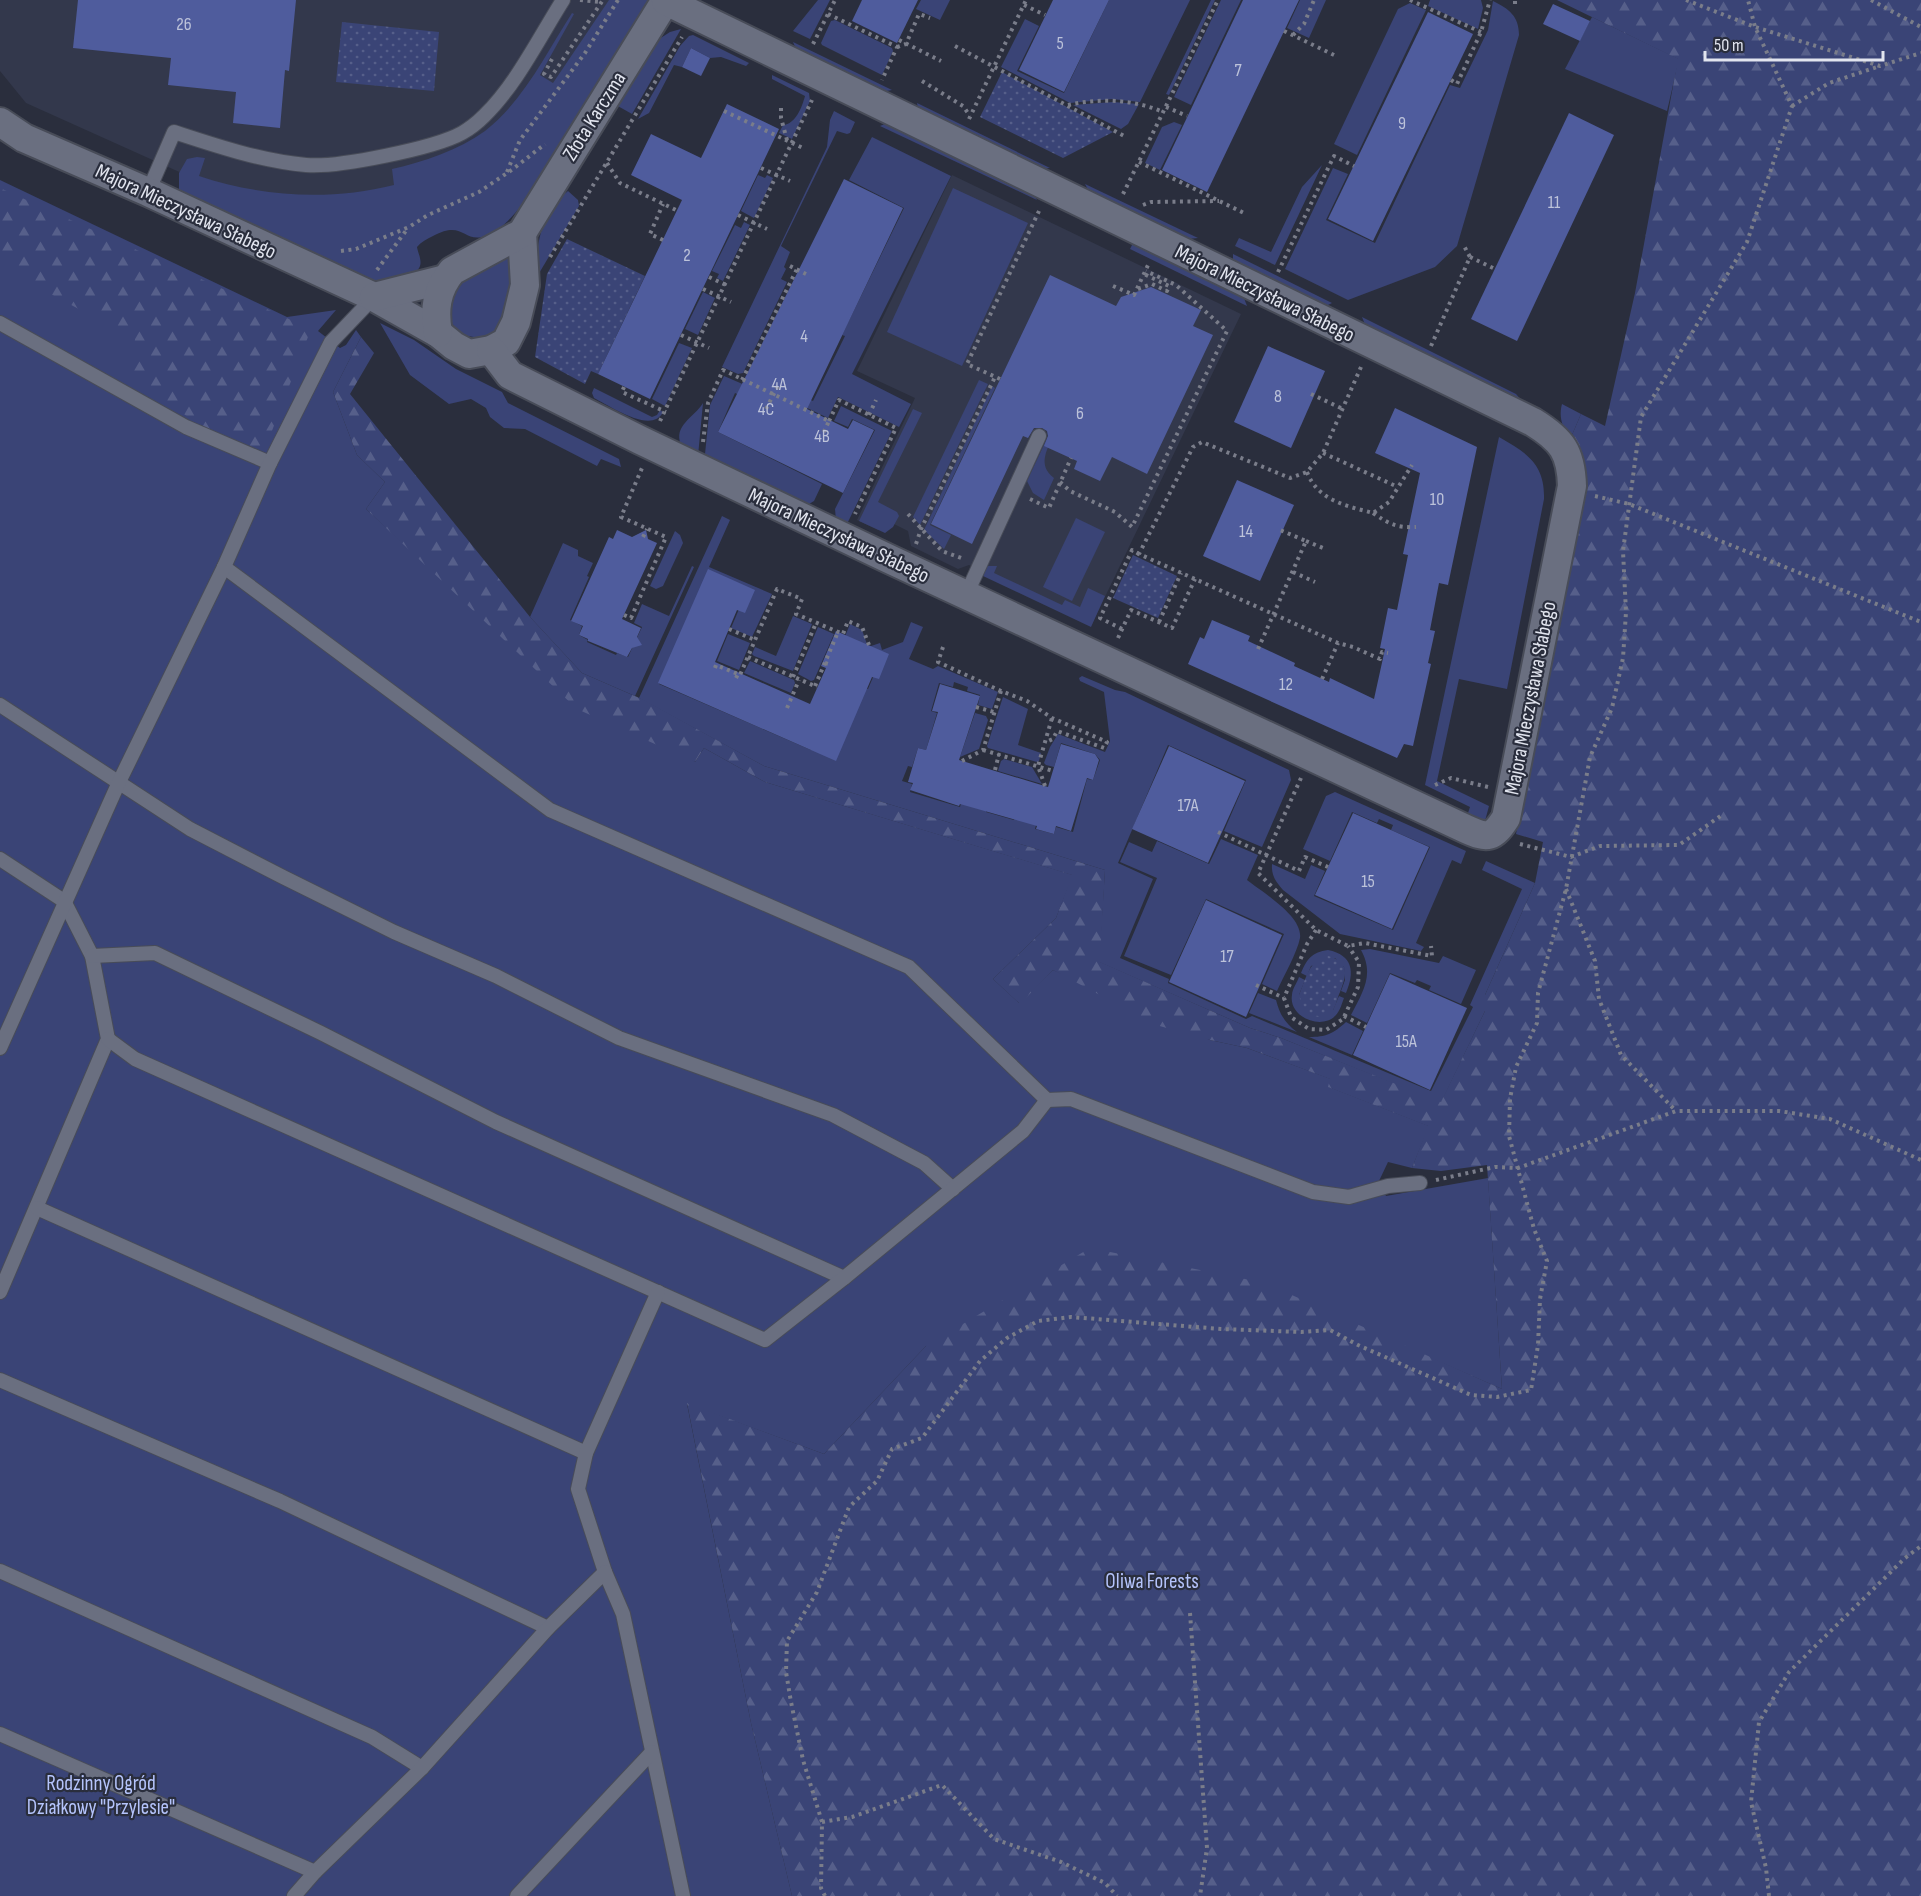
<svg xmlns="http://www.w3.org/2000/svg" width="1921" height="1896" viewBox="0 0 1921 1896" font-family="'Sofia Sans Condensed',sans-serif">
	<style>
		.built { fill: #33384c }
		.green { fill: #3a4476 }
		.forest { fill: url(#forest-firs) }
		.park { fill: url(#park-dots) }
		.building { fill: #4f5c9d }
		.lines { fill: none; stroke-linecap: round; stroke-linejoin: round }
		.lane-casing { stroke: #484c58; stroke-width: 16 }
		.street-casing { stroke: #484c58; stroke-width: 32 }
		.path { stroke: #7a7d8a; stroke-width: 4; stroke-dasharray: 3 4.5; stroke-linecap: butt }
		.lane { stroke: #6a6f80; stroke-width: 14 }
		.street { stroke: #6a6f80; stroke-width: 28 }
		.labels { text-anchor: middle; stroke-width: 4.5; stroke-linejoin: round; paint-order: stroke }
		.number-label { font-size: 18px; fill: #bdc3da }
		.street-label { font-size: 21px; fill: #e2e5ef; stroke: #2a2e3d }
		.park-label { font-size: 21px; fill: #b5c4fc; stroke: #2a2e3d }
	</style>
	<defs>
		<pattern id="forest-firs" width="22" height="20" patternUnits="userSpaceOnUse" patternTransform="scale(1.5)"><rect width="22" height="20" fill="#3a4476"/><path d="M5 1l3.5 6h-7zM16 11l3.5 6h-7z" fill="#565f8a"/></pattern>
		<pattern id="park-dots" width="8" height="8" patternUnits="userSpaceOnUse" patternTransform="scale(1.5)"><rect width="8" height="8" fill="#3a4476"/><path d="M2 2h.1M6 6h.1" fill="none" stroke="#565f8a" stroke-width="1.8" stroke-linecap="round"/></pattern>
	</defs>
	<rect width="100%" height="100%" fill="#2a2e3d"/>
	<g class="built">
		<path d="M0,0H611L579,50L514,140L348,248L26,103L0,71Z"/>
		<path d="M952,175L1241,314L1091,626L969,565L958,569L911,546L908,531L892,523L878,530L857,520L915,398L857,371Z"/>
	</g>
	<g class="green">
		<path d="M609,0H651L522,205C512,217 499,233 482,237C463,241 462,220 433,236C427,239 421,242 417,247C418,253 422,260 420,266C416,279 384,283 371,282L179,196V173L187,159L197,157L205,158L199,176C262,197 330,201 394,185L392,169C423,162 459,150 485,131C522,103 547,52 572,13L574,14L540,75L553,83Z"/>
		<path d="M818,0H830L810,39L793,31Z"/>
		<path d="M921,0H950L940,20L916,9Z"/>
		<path d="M1109,0H1190L1140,102L1112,99L1070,103L1001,67L1025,19L1039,26L1017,71L1064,93Z"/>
		<path d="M1211,0H1215L1169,95L1166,94Z"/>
		<path d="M1221,0H1241L1191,105L1174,97Z"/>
		<path d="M1300,0H1326L1309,38L1287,28Z"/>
		<path d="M1430,0H1481L1483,8L1478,29L1428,6Z"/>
		<path d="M1493,1C1509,9 1519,16 1519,35L1457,246L1435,267L1348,300L1285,269L1333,168L1348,174L1326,220L1375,243L1450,85L1460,88L1488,30Z"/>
		<path d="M1410,3L1426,10L1357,155L1334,144L1398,9Z"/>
		<path d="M1592,17L1679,59L1667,111L1565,69Z"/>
		<path d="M835,20L892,48L893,51L882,75L822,45L821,43L831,21Z"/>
		<path d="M681,29L632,114L616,105L656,41L670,32Z"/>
		<path d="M693,35L749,63L746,66L721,57L710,58L691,48L682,67L674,65L649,113L638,119L680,46L689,36Z"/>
		<path d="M793,42L892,90L881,92L797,51Z"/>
		<path d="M772,75L809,93L810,101L792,139L779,133L783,125C796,124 802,107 805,96L772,79Z"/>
		<path d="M1113,102L1139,104L1128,124L1121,129L1073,105Z"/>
		<path d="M917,103L1050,168L1039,169L918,108Z"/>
		<path d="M834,111L855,122L850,133L847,134L837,131L781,246L790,252L784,267L786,269L781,279L787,282L743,373L738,374L722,367L827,147L830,120Z"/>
		<path d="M1174,122L1182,125L1160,170L1145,163L1162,127Z"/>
		<path d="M887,123L1032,193L1037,200L880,126Z"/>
		<path d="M872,137L951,176L852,374L911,404L899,427L838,397L828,418L780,395L784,388L813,401L845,336L842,335L904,208L849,180Z"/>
		<path d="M1322,165L1275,265L1235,246L1239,238L1271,252L1302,187Z"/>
		<path d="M758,175L765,178L767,175L773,178L754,218L741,211Z"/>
		<path d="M0,180L287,317L336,310L318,331L340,348L346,345L356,330L361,337L333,392L357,455L385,482L366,509L427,565L695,762L704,748L765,782L1073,875L1056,918L993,979L1019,1003L1053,970L1210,1040L1247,1048L1331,1079L1329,1087L1429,1126L1412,1168L1388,1162L1379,1181L1386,1196L1488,1178L1502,1389L1385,1338L926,1346L824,1454L687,1404L751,1723L792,1896H0Z"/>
		<path d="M1085,184L1198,238L1188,239L1091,195Z"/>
		<path d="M953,188L1028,223L962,366L887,332Z"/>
		<path d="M568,191L578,200L579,206L538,275C534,244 543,210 568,191Z"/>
		<path d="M744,222L750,225L723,281L717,278L719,274L712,271L735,225L741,228Z"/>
		<path d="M1134,241L1242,293L1247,306L1130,249Z"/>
		<path d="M511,247L515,287L499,329L491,335L479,338L468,336L457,331L447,316L452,286Z"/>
		<path d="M1233,254L1332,303L1326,306L1233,261Z"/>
		<path d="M703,292L715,298L698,335L685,329Z"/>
		<path d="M1362,317L1516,394L1529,409L1366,327Z"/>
		<path d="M380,323L414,340L456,369L502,392L508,403L619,459L621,467L601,459L597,466L525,429L504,428L490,417L486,408L471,399L449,404L410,375Z"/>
		<path d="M679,343L692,348L665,406L652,399Z"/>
		<path d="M724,376L768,395L762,406L735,393L718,432L822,484L814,501L809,504L705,454L710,405Z"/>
		<path d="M979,380L988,384L920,525L913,517Z"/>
		<path d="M992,386L995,388L930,525L951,535L944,549L924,530Z"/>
		<path d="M594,388L652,417L657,415L660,410L663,412C652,435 610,406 594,398L592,393Z"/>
		<path d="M703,403L698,456L681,445C673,425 694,418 703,403Z"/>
		<path d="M1562,404L1581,414L1572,435L1576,449C1567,434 1557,422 1562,404Z"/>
		<path d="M841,406L892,431L847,524L836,520L835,509L875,430L852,419L848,427L834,421Z"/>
		<path d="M913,409L922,413L878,502L897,512L899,516L893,527L885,533L859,521Z"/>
		<path d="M1050,432L1054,434C1047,450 1037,465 1054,478L1044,500L1033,493L1027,481Z"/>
		<path d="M1499,437C1527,453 1545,464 1544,499L1507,689L1459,679L1437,781L1489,806L1485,821L1480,822L1471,821L1472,815L1468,813L1470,807L1425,785Z"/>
		<path d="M722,516L730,520L709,567L772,594L752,637L731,628L745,595L708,578L659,684L811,750L861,686L868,689L880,661L842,644L850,624L862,630L868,647L880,643L882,650L903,642L911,622L923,627L909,659L933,669L938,666L998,692L992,709L978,705L980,695L967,691L968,687L954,682L953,687L939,683L931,711L937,713L926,750L918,748L912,767L908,766L902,781L912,784L910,792L960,807L962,799L987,807L986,812L1014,820L1016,815L1037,821L1035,829L1054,834L1056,827L1073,832L1087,779L1093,780L1100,760L1095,754L1061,743L1054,767L1046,765L1044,763L1050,747L1058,734L1105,752L1110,741L1104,692L1080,681L1079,678L1082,676L1115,690L1125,692L1289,770L1291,780L1262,847L1224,831L1246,780L1168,745L1118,863L1153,879L1120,958L1169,979L1168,983L1246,1019L1252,1016L1431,1091L1473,1007L1470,1005L1522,889L1482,870L1486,861L1535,883L1485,995V1011L1441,1103L1281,1038L1250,1028L1099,962L1105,870L764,766L639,698Z"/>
		<path d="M1076,518L1105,532L1072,601L1043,587Z"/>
		<path d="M675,531L680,535L683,543L663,586L656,589L650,586Z"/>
		<path d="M563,543L578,550V556L593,563L587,576L589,577L570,620L582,626L579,635L588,640L587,642L616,655L617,653L628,657L642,627L634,623L642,604L669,616L692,566L694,567L635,696L582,673L530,617Z"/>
		<path d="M987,566H997L994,573L1062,605L1065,600L1080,607L1088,588L1105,596L1091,627L983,576Z"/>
		<path d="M793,616L812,624L793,671L754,656L752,654L755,647L776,656Z"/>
		<path d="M818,627L834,634L814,680L811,681L798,674Z"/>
		<path d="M728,634L750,643L739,670L717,661Z"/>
		<path d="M750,661L794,680L795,683L791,693L744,673Z"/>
		<path d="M1003,697L1028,709L1018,745L1041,753L1039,761L1037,762L988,748L987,746Z"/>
		<path d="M975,713L986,716L988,720L979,749L960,757Z"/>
		<path d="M1004,759L1032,767L1042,784L998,771L1001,761Z"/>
		<path d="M1335,792L1466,851L1461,864L1452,860L1416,943L1424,947L1421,951L1340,934L1283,890C1276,882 1271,875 1272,864L1305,879L1311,865L1325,871L1314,896L1393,930L1430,847L1391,830L1393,825L1379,819L1377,823L1352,812L1330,861L1303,849L1326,796Z"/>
		<path d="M1221,839L1258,855L1247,880C1262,892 1303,916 1300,938C1297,953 1284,975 1277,991L1262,984L1284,934L1206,899L1171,975L1124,956L1157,878L1120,862L1129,842L1152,852L1157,841L1209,864Z"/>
		<path d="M1370,949L1439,963L1443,956L1476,970L1461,1004L1429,990L1431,986L1417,980L1415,983L1390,973L1367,1023L1351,1015C1362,993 1375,975 1361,950Z"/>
		<path d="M1328,950C1353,955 1355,972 1346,993L1341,991L1345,980L1344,967L1335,958L1311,966L1307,976L1301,973C1307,959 1312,952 1328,950Z"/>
		<path d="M1299,977L1305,980L1299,995L1333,1010L1339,996L1344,998C1342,1003 1340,1011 1336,1015C1322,1031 1288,1017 1292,995C1292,989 1297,983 1299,977Z"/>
		<path d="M1258,993L1276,1000C1280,1015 1285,1023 1297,1032L1249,1013Z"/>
		<path d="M1346,1022L1363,1031L1352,1055L1309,1037C1326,1037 1333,1034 1346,1022Z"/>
	</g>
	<g class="forest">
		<path d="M1557,0H1921V1896H792L751,1723L687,1403L824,1454L926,1346L1090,1248L1265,1283L1502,1389L1487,1165L1441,1171L1412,1168L1428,1126L1328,1087L1330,1079L1247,1048L1210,1040L1156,1025L1053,970L1020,1004L993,979L1056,918L1072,875L765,782L704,748L695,762L577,709L366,509L385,482L357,455L333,392L361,337L374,353L350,394L530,617L582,673L644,700L764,766L1105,870L1100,962L1250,1028L1281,1038L1441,1102L1485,1011V995L1535,883L1543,842L1516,834L1581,504L1579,457L1572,435L1581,414L1605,426L1635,293L1678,59Z"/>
		<path d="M0,188L311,329L260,462L128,379L135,339L0,267Z"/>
	</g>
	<g class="park">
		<path d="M342,22L439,32L434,91L336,82Z"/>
		<path d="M1002,72L1113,132L1063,158L980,117Z"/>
		<path d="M567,239L645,276L598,374L591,371L585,384L535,357L547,274Z"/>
		<path d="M1133,555L1177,576L1158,618L1113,598Z"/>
		<path d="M1328,956C1353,962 1345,980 1338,997C1337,1001 1335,1007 1333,1010C1320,1027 1302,1010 1299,995C1306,979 1309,959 1328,956Z"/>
	</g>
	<g class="building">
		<path d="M78,0H296L289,71L285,70L280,128L233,123L236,92L168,85L171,58L73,48Z"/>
		<path d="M862,0H918L897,43L852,21Z"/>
		<path d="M1053,0H1109L1064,92L1019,70Z"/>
		<path d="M1243,0H1299L1207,192L1162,170Z"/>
		<path d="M1553,4L1590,21L1580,41L1543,24Z"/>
		<path d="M1428,12L1473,34L1373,241L1328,219Z"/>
		<path d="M691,48L710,58L701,76L682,67Z"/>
		<path d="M727,104L779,129L650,399L598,374L682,200L631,175L651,134L701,158Z"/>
		<path d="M1569,113L1614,135L1517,341L1471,319Z"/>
		<path d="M844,179L903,208L807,409L848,429L853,420L874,430L843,493L718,432Z"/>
		<path d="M1050,275L1116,306L1121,297L1151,287L1201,310L1193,326L1213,335L1147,474L1112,457L1100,481L1074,469L1077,461L1044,446L1048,436L1047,431L1042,428H1034L1028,438L1023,436L972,544L931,524Z"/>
		<path d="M1268,346L1325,371L1291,448L1234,422Z"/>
		<path d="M1395,408L1477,447L1448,585L1439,583L1430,630L1435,631L1428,663L1431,664L1413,746L1404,744L1397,758L1188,664L1200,637L1204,639L1212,620L1250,636L1248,641L1295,663L1294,666L1329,682L1330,678L1374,699L1385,649L1380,648L1388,608L1397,610L1408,555L1403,554L1420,473L1375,453Z"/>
		<path d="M1237,480L1294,505L1260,581L1203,556Z"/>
		<path d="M617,530L632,537L646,530L648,539L657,543L622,619L641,628L637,637L642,645L632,648L627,657L588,641V639L579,635L583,626L571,621L609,537L613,539Z"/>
		<path d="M708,569L755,590L745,613L737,610L715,662L810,704L826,668L821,666L836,631L889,654L879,679L872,677L836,761L658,683Z"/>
		<path d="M940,684L980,696L959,760L1048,787L1061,744L1095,754L1099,760L1093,780L1087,778L1071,831L1056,826L1054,834L1036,829L1037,826L960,804L959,806L910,790L913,783L908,782L918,748L926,750L938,712L932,711Z"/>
		<path d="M1169,746L1245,781L1208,863L1132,829Z"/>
		<path d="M1353,813L1429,847L1392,929L1315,895Z"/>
		<path d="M1206,900L1282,935L1246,1017L1169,982Z"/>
		<path d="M1390,974L1467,1008L1430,1090L1353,1055Z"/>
	</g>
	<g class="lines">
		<g class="lane-casing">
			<g id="lane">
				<path d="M148,192L174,132C217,146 261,161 306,165C337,168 435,148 462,133C469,129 478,122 484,116C516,85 539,38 563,0"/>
				<path d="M0,323L186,427L270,463"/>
				<path d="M224,567L550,810L909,967L1047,1100L1071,1099L1313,1192L1349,1197L1388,1186L1420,1183"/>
				<path d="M966,595L1039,436"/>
				<path d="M0,705L190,829L283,877L394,932L496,976L619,1038L833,1115L924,1163L953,1189"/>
				<path d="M0,859L64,901L92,956L108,1039L0,1292"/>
				<path d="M92,956L155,953L321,1033L496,1122L844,1278"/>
				<path d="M108,1039L135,1059L765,1340L844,1278L1023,1131L1047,1100"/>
				<path d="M0,1048L119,782L224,567L270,463L331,342L374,297"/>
				<path d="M37,1208L586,1453"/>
				<path d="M0,1380L280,1501L548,1628"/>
				<path d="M0,1571L372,1737L422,1768"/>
				<path d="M605,1572L578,1489L586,1453L658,1292"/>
				<path d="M0,1734L315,1872"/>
				<path d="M294,1896L315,1872L422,1768L548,1628L605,1572L623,1614L683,1896"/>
				<path d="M517,1896L652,1752"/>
			</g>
		</g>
		<g class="street-casing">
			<g id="street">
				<path d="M0,122L24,138L148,192L374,297L438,333L454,346L469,354L491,350L506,342L516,322L525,285L522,233"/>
				<path d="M374,297L445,279"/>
				<path d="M438,333C434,310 436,290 452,271L522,233L666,0"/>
				<path d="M491,350L510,375L640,440L887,558L1466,829C1488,839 1493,838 1506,818L1572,486C1571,452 1562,440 1533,422L666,1"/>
			</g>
		</g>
		<g class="path">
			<path d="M580,0L601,2"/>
			<path d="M1410,0L1481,32"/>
			<path d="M1686,0L1755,27L1880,66L1921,53"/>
			<path d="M1871,0L1921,27"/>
			<path d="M1515,4V0"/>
			<path d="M1024,5L1045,15"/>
			<path d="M828,14L897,47L882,80"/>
			<path d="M1284,31L1334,55"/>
			<path d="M1293,35L1304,24L1314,0"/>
			<path d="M899,40L941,61"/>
			<path d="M813,44L835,0"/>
			<path d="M955,46L1126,137"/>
			<path d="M897,47L906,44L919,14L930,18"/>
			<path d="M552,59L544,74L551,77L603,0"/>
			<path d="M1451,80L1457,84L1481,32L1490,0"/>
			<path d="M922,81L963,106L970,116"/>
			<path d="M1068,105C1099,98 1133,99 1163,112"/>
			<path d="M1792,106L1829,83L1880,66"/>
			<path d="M1166,107L1187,116"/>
			<path d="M781,108V118L787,140"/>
			<path d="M724,111L805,149"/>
			<path d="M969,119L1026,0"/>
			<path d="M1139,162L1246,214"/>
			<path d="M607,163L620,183L676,210"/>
			<path d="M761,168L790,181"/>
			<path d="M507,172L520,140L585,53L618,0"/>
			<path d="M1123,194L1218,0"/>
			<path d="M1143,205L1151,202L1219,201"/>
			<path d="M738,215L767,229"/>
			<path d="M663,240L650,234L663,204"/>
			<path d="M341,251L356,249L409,227L428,215L479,192L513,169L545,144"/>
			<path d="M550,257L682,37"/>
			<path d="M1470,257L1495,269"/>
			<path d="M790,266L806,274"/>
			<path d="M377,270L408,228"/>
			<path d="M1278,272L1334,156L1354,166"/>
			<path d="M709,277L726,285"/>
			<path d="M1113,286L1134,295L1149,263"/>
			<path d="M703,289L731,302"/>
			<path d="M1138,289L1152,284L1167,291L1169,286L1144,274"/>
			<path d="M681,335L709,348"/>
			<path d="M1431,346L1470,257L1463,244"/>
			<path d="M1361,367L1323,453L1307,472L1290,478L1202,442L1193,447L1139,554L1338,643L1353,647L1380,659L1382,652L1388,653"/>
			<path d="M1000,379L967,364L1039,211"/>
			<path d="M742,380L797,269"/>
			<path d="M624,387L622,392L666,412"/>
			<path d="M1311,394L1343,409"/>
			<path d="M766,409L779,384"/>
			<path d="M869,415L876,400"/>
			<path d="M660,421L812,100"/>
			<path d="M829,421L839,400L896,428L855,514"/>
			<path d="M703,442L708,403L723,370L829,421L822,436"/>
			<path d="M1323,453L1398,487"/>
			<path d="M1307,472C1318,501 1347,506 1373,513L1389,502L1412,465"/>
			<path d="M1060,482L1070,491L1115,512L1132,527L1227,331L1176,285L1146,271"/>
			<path d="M1595,496L1629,504L1921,622"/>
			<path d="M1030,499L1049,508L1071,458"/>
			<path d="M1373,513C1389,524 1397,528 1416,527"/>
			<path d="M908,514L942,551L964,559"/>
			<path d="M643,537L647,529"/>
			<path d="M1306,541L1323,548"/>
			<path d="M916,544L921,529L995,377"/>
			<path d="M1293,572L1315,582"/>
			<path d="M624,615L631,618L666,537L621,517L642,468"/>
			<path d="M1159,622L1181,573"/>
			<path d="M729,629L755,640"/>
			<path d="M1122,629L1100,618L1132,550L1139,554"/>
			<path d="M1118,638L1131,610L1172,628L1195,579"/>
			<path d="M943,647L938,662L1001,691L1027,701L1052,718L1107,742L1104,748L1057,731L1053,739L1046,742"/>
			<path d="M1258,649L1306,541L1280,530"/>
			<path d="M748,657L817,687"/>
			<path d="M825,663L832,665"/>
			<path d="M715,668L716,665L738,674"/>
			<path d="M793,677L816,623"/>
			<path d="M736,678L738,674L740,675L777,589L802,599L796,614L843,634L848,621L862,627L869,645"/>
			<path d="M1322,679L1338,643"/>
			<path d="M815,686L838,632"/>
			<path d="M976,707L994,712"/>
			<path d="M787,708L799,680"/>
			<path d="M983,750L1053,771"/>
			<path d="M962,761L983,750L1001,691"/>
			<path d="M995,770L999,754"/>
			<path d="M1301,778L1258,873L1316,930L1348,946L1365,943L1432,956L1431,946"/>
			<path d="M1435,785L1451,778L1488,787"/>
			<path d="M1045,786L1038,766L1052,718"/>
			<path d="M1218,832L1299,871L1305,857L1328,867"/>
			<path d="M1520,844L1571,857L1600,846L1679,845L1722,815"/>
			<path d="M1566,889L1595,961L1599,999L1621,1055L1676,1111"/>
			<path d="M1316,930L1307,944L1284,998L1291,1017L1309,1029L1326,1030L1343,1019L1358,987L1359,962L1348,946"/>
			<path d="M1256,985L1284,998"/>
			<path d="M1344,1016L1366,1027"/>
			<path d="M1436,1180L1495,1167L1518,1168L1676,1111H1779L1830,1119L1921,1160"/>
			<path d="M1190,1613L1207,1848L1200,1896"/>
			<path d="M822,1822L852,1817L942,1785L994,1839L1061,1862L1105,1883L1117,1896"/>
			<path d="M825,1896L821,1888L822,1822L803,1760L791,1702L786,1672L787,1641L817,1592L849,1507L877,1481L892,1449L922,1438L980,1361L1007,1338L1038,1321L1071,1317L1221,1329L1301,1332L1330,1330L1358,1345L1471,1395L1497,1397L1531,1390L1538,1345L1540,1299L1547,1261L1534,1229L1509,1136L1510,1099L1516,1067L1537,1023L1538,993L1566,889L1590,757L1612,708L1623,658L1626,612L1623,551L1641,417L1747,242L1792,106L1755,27L1748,0"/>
			<path d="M1769,1896L1766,1868L1751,1802L1759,1722L1789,1672L1905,1558L1921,1546"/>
		</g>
		<use href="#lane" class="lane"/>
		<use href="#street" class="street"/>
	</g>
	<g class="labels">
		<g class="number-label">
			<text x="184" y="30">26</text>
			<text x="1060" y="49">5</text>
			<text x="1238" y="76">7</text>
			<text x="1402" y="129">9</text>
			<text x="1554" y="208">11</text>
			<text x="687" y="261">2</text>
			<text x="804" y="342">4</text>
			<text x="779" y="390">4A</text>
			<text x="1278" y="402">8</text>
			<text x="766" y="415">4C</text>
			<text x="1080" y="419">6</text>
			<text x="822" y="442">4B</text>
			<text x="1437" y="505">10</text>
			<text x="1246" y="537">14</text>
			<text x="1286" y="690">12</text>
			<text x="1188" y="811">17A</text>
			<text x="1368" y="887">15</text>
			<text x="1227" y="962">17</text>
			<text x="1406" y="1047">15A</text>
		</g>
		<g class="street-label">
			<text transform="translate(594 116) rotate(-58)" y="7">Złota Karczma</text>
			<text transform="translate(186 211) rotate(25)" y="7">Majora Mieczysława Słabego</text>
			<text transform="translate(1265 293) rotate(26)" y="7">Majora Mieczysława Słabego</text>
			<text transform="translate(839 535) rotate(25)" y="7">Majora Mieczysława Słabego</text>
			<text transform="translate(1530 698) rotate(-79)" y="7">Majora Mieczysława Słabego</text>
		</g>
		<g class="park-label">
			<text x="1152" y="1588">Oliwa Forests</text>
			<text x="101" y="1790">Rodzinny Ogród<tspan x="101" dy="24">Działkowy "Przylesie"</tspan></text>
		</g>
	</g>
	<path d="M1705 51v9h178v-9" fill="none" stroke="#e2e5ef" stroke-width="3"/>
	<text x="1714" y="51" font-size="18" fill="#e2e5ef" stroke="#2a2e3d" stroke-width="4.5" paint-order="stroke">50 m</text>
</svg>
